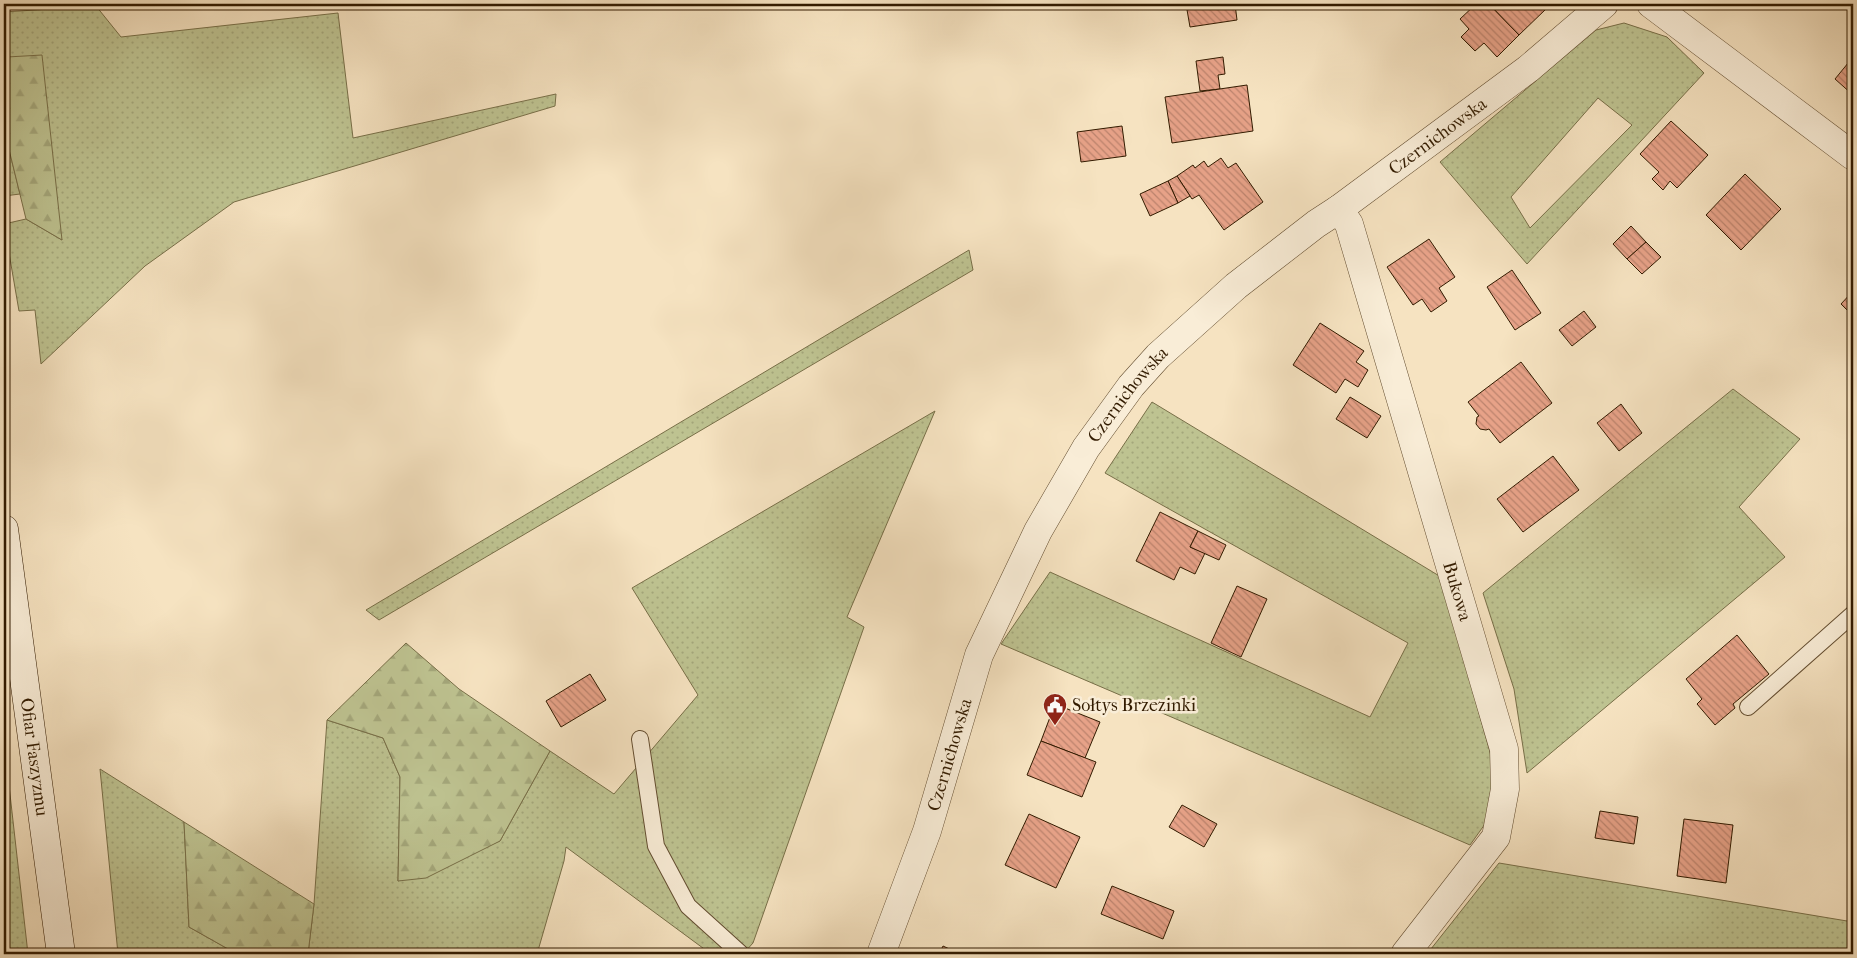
<svg xmlns="http://www.w3.org/2000/svg" width="1857" height="958" viewBox="0 0 1857 958" font-family="'IM FELL French Canon',serif">
	<style>
		.grass { fill: url(#grass-dots); stroke: #786f48; fill-rule: evenodd }
		.forest { fill: url(#forest-firs); stroke: #786f48 }
		.building { fill: url(#building-back-hatch); stroke: #321b00 }
		.lines { fill: none; stroke-linecap: round; stroke-linejoin: round }
		.lane-casing { stroke: #634d30; stroke-width: 18 }
		.street-casing { stroke: #634d30; stroke-width: 29 }
		.secondary-casing { stroke: #321b00; stroke-width: 29 }
		.lane { stroke: #f9edd7; stroke-width: 16 }
		.street { stroke: #f9edd7; stroke-width: 28 }
		.secondary { stroke: #f9edd7; stroke-width: 28 }
		.labels { text-anchor: middle; stroke-width: 5; stroke-linejoin: round; paint-order: stroke }
		.street-label { font-size: 18px; fill: #321b00; stroke: #f9edd7 }
		.poi-label { font-size: 18px; fill: #321b00; stroke: #f9edd7; text-anchor: start }
	</style>
	<defs>
		<pattern id="grass-dots" width="8" height="8" patternUnits="userSpaceOnUse" patternTransform="scale(1.25)"><rect width="8" height="8" fill="#bec391"/><path d="M2 2h.1M6 6h.1" fill="none" stroke="#a4a77b" stroke-width="1.8" stroke-linecap="round"/></pattern>
		<pattern id="forest-firs" width="22" height="20" patternUnits="userSpaceOnUse" patternTransform="scale(1.25)"><rect width="22" height="20" fill="#bec391"/><path d="M5 1l3.5 6h-7zM16 11l3.5 6h-7z" fill="#a4a77b"/></pattern>
		<pattern id="building-back-hatch" width="6" height="6" patternUnits="userSpaceOnUse" patternTransform="scale(1.25)"><rect width="6" height="6" fill="#e7a288"/><path d="M-1 5l2 2M0 0l6 6M5-1l2 2" fill="none" stroke="#bc836d"/></pattern>
	</defs>
	<rect width="100%" height="100%" fill="#f6e3c1"/>
	<filter id="stains"><feTurbulence type="fractalNoise" baseFrequency=".004" numOctaves="4"/><feColorMatrix values="0 0 0 0 .2 0 0 0 0 .09 0 0 0 0 .02 0 0 0 .5 -.17"/></filter>
	<radialGradient id="worn" r=".72"><stop offset=".6" stop-color="#630" stop-opacity="0"/><stop offset="1" stop-color="#630" stop-opacity=".3"/></radialGradient>
	<g class="grass">
		<path d="M96,6L121,37L338,13L353,138L556,94L555,106L234,202L145,266L41,364L35,310L19,311L4,224L26,219L62,240L4,105V12Z"/>
		<path d="M1624,23L1667,37L1704,73L1527,264L1440,162L1596,30ZM1598,98L1632,125L1530,228L1511,197Z"/>
		<path d="M4,129L20,194L4,196Z"/>
		<path d="M969,250L973,270L379,620L366,610Z"/>
		<path d="M1733,389L1800,439L1739,507L1785,557L1527,773L1514,689L1483,593Z"/>
		<path d="M1152,402L1441,577L1493,763L1490,817L1470,845L1001,644L1050,572L1370,717L1408,643L1105,473Z"/>
		<path d="M935,411L847,617L864,627L753,943L743,954H711L566,847L564,861L537,954H308L314,904L327,720L383,738L400,777L398,881L500,841L550,751L614,794L698,695L632,588Z"/>
		<path d="M4,741L28,954H10L4,897Z"/>
		<path d="M100,769L184,822L189,927L237,954H118Z"/>
		<path d="M1499,863L1853,922V954H1427Z"/>
	</g>
	<g class="forest">
		<path d="M42,55L62,240L26,219L4,129L7,57Z"/>
		<path d="M406,643L459,689L550,751L500,841L426,878L398,881L400,777L383,738L327,720Z"/>
		<path d="M184,822L314,904L308,954H237L189,927Z"/>
	</g>
	<g class="building">
		<path d="M1186,4H1235L1237,20L1190,27Z"/>
		<path d="M1476,4H1489L1519,35L1497,57L1484,43L1475,51L1461,37L1469,29L1460,19Z"/>
		<path d="M1489,4H1542L1546,9L1519,35Z"/>
		<path d="M1223,57L1225,74L1218,75L1220,89L1200,91L1196,61Z"/>
		<path d="M1853,57V95L1835,79Z"/>
		<path d="M1247,85L1253,131L1172,143L1165,97Z"/>
		<path d="M1671,121L1708,155L1677,188L1670,181L1663,190L1652,179L1659,172L1640,154Z"/>
		<path d="M1122,126L1126,156L1081,162L1077,132Z"/>
		<path d="M1221,158L1228,168L1236,163L1263,202L1224,230L1199,195L1192,199L1177,176L1193,165L1195,168L1204,161L1208,167Z"/>
		<path d="M1745,174L1781,209L1741,250L1706,215Z"/>
		<path d="M1177,176L1190,196L1178,203L1168,181Z"/>
		<path d="M1168,181L1178,203L1150,216L1140,194Z"/>
		<path d="M1631,226L1646,242L1627,259L1613,244Z"/>
		<path d="M1429,239L1455,277L1439,288L1447,301L1431,312L1422,299L1413,305L1387,267Z"/>
		<path d="M1646,242L1661,257L1642,274L1627,259Z"/>
		<path d="M1512,270L1541,313L1515,330L1487,287Z"/>
		<path d="M1853,291V316L1841,304Z"/>
		<path d="M1584,311L1596,327L1572,346L1559,330Z"/>
		<path d="M1320,323L1364,351L1356,362L1368,370L1358,387L1345,379L1336,393L1293,365Z"/>
		<path d="M1521,362L1552,403L1500,443L1489,429L1486,430L1480,429L1476,424L1477,417L1479,416L1468,402Z"/>
		<path d="M1350,397L1381,416L1367,438L1336,419Z"/>
		<path d="M1621,404L1642,433L1619,451L1597,423Z"/>
		<path d="M1553,456L1579,490L1523,532L1497,499Z"/>
		<path d="M1160,512L1198,531L1190,547L1205,553L1195,574L1180,567L1174,580L1136,561Z"/>
		<path d="M1198,531L1226,545L1219,560L1190,547Z"/>
		<path d="M1237,586L1267,599L1241,657L1211,643Z"/>
		<path d="M1737,635L1769,674L1733,704L1735,708L1715,725L1697,704L1702,699L1686,679Z"/>
		<path d="M590,674L606,700L561,727L546,701Z"/>
		<path d="M1055,704L1100,722L1085,758L1041,741Z"/>
		<path d="M1041,741L1096,762L1082,797L1027,775Z"/>
		<path d="M1182,805L1217,824L1204,847L1169,827Z"/>
		<path d="M1600,811L1638,817L1634,844L1595,838Z"/>
		<path d="M1029,814L1080,837L1056,888L1005,865Z"/>
		<path d="M1684,819L1733,825L1726,883L1677,876Z"/>
		<path d="M1112,886L1174,911L1163,939L1101,914Z"/>
		<path d="M943,946L960,954H939Z"/>
	</g>
	<g class="lines">
		<g class="lane-casing">
			<g id="lane">
				<path d="M1748,707L1853,614"/>
				<path d="M640,739L656,846L688,906L741,954"/>
			</g>
		</g>
		<g class="street-casing">
			<g id="street">
				<path d="M1651,4L1853,156"/>
				<path id="s1" d="M1339,209L1349,224L1504,749L1505,789L1496,837L1405,954"/>
				<path id="s2" d="M881,954L927,831L979,655L1038,531L1086,448L1131,386L1158,356L1236,286L1316,224L1339,209L1528,69L1604,4"/>
			</g>
		</g>
		<g class="secondary-casing">
			<g id="secondary">
				<path id="s3" d="M4,529L61,954"/>
			</g>
		</g>
		<use href="#lane" class="lane"/>
		<use href="#street" class="street"/>
		<use href="#secondary" class="secondary"/>
	</g>
	<defs>
		<g id="civic-pin" transform="scale(1.25)"><path d="M0 17L-7.5 6A9.5 9.5 0 1 1 7.5 6Z" fill="#8f2418" stroke="#f9edd7"/><path d="M-.6-6.5H3V-4.5H.6V-3L4-1V1h2V6H-6V1h2V-1L-.6-3ZM-1.2 2.5V6h2.4V2.5Z" fill="#fff"/></g>
	</defs>
	<g fill-rule="evenodd">
		<use href="#civic-pin" x="1055" y="705"/>
	</g>
	<g class="labels">
		<g class="street-label">
			<text dy="6" stroke="none"><textPath href="#s2" startOffset="1021">Czernichowska</textPath></text>
			<text dy="6" stroke="none"><textPath href="#s2" startOffset="616">Czernichowska</textPath></text>
			<text dy="6" stroke="none"><textPath href="#s1" startOffset="401">Bukowa</textPath></text>
			<text dy="6" stroke="none"><textPath href="#s2" startOffset="211">Czernichowska</textPath></text>
			<text dy="6" stroke="none"><textPath href="#s3" startOffset="230">Ofiar Faszyzmu</textPath></text>
		</g>
		<g class="poi-label">
			<text x="1072" y="711">Sołtys Brzezinki</text>
		</g>
	</g>
	<rect width="1857" height="958" fill="none" stroke="#f6e3c1" stroke-width="20"/>
	<rect x="5" y="5" width="1847" height="948" fill="none" stroke="#321b00" stroke-width="2.5"/>
	<rect x="10" y="10" width="1837" height="938" fill="none" stroke="#321b00"/>
	<rect width="100%" height="100%" filter="url(#stains)"/>
	<rect width="100%" height="100%" fill="url(#worn)"/>
</svg>
